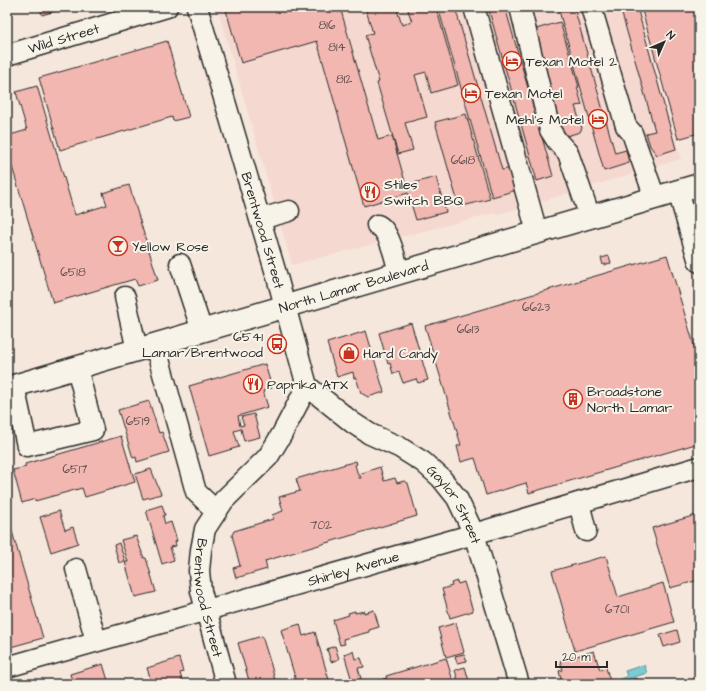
<svg xmlns="http://www.w3.org/2000/svg" width="706" height="691" viewBox="0 0 706 691" font-family="'Architects Daughter',sans-serif">
	<style>
		.built { fill: #f5d9d0 }
		.water { fill: #7acbd3; stroke: #5a8b90 }
		.building { fill: #f2b7b0; stroke: #2b2b2b }
		.lines { fill: none; stroke-linecap: round; stroke-linejoin: round }
		.minor-casing { stroke: #2b2b2b; stroke-width: 23 }
		.major-casing { stroke: #2b2b2b; stroke-width: 25 }
		.minor { stroke: #f7f3e8; stroke-width: 20 }
		.major { stroke: #f7f3e8; stroke-width: 22 }
		.labels { text-anchor: middle; stroke-width: 4; stroke-linejoin: round; paint-order: stroke }
		.number-label { font-size: 12px; fill: #5d4e4c }
		.street-label { font-size: 14px; fill: #2b2b2b; stroke: #f7f3e8 }
		.poi-label { font-size: 14px; fill: #2b2b2b; stroke: #f7f3e8; text-anchor: start }
	</style>
	<rect width="100%" height="100%" fill="#f6e7dd"/>
	<filter id="ink" filterUnits="userSpaceOnUse"><feTurbulence type="fractalNoise" baseFrequency=".025" numOctaves="2"/><feDisplacementMap in="SourceGraphic" scale="8" xChannelSelector="R" yChannelSelector="G"/><feConvolveMatrix kernelMatrix="1 2 1 2 8 2 1 2 1" color-interpolation-filters="sRGB"/></filter>
	<g filter="url(#ink)">
		<path class="built" d="M217,7H638L681,159L496,215L495,213L292,265Z"/>
		<path class="water" d="M644,665L647,673L621,681L620,679L627,676L625,671Z"/>
		<g class="building">
			<path d="M40,7H58L59,10L42,15Z"/>
			<path d="M237,7H340L378,140L392,136L406,185L436,177L446,212L416,220L408,193L364,206L317,41L241,63L226,10Z"/>
			<path d="M365,7H396L402,25L412,22L407,7H436L458,85L431,93L426,72L415,75L427,117L405,123L413,150L398,154L377,83L379,82L365,35L373,33Z"/>
			<path d="M438,7H455L502,170L511,168L517,190L492,197Z"/>
			<path d="M488,7H505L553,176L537,181Z"/>
			<path d="M558,7H574L615,153L626,150L629,163L604,171Z"/>
			<path d="M620,7H637L676,149L657,155L650,146L646,133L655,131Z"/>
			<path d="M641,7H699V133L678,139Z"/>
			<path d="M560,22L579,87H577L582,105L575,106L582,128L580,132L560,138L529,31Z"/>
			<path d="M167,41L189,117L173,121L172,117L60,150L39,78Z"/>
			<path d="M37,86L75,215L107,205L103,193L129,185L158,280L138,286L135,279L53,303L7,150V136L27,130L16,92Z"/>
			<path d="M466,114L490,199L459,207L435,122Z"/>
			<path d="M667,255L697,355H699V443L529,493L526,483L486,495L475,458L461,462L457,446L461,445L425,326Z"/>
			<path d="M609,256L611,263L603,265L601,258Z"/>
			<path d="M411,323L428,380L418,383L416,379L403,383L399,372L393,374L390,363L388,364L379,333Z"/>
			<path d="M366,331L384,392L368,397L361,393L356,378H354L353,372L337,377L327,343Z"/>
			<path d="M265,364L272,388L263,391L268,407L238,416L240,426L244,425L241,417L254,414L260,437L244,441L241,429L234,431L239,447L209,456L189,386Z"/>
			<path d="M149,401L159,433L162,432L169,452L137,462L136,457L133,458L118,410Z"/>
			<path d="M121,436L135,482L85,497L82,488L35,501V499L22,503L13,470L26,467L25,464Z"/>
			<path d="M356,461L357,464L355,465L359,478H361L359,474L380,467L384,481L395,478L397,483L404,481L408,483L417,516L265,561L267,569L236,578L233,568L240,566L232,535L234,531L273,519L272,515L283,511L279,497L300,491L296,479Z"/>
			<path d="M151,469L161,494L143,499L135,474Z"/>
			<path d="M162,505L165,515L163,516L165,524L171,522L177,541L175,542L176,546L170,547L174,560L162,564L146,510Z"/>
			<path d="M59,511L65,530L73,527L78,543L51,552L40,517Z"/>
			<path d="M7,514L43,638L7,648Z"/>
			<path d="M696,515L699,523V580L670,588L652,528Z"/>
			<path d="M136,536L144,558H146L156,592L135,597L125,562H128L121,540Z"/>
			<path d="M119,543L125,561L119,563L114,545Z"/>
			<path d="M606,556L618,597L663,583L674,622L575,651L552,571Z"/>
			<path d="M457,581L458,584L464,582L473,611L450,618L442,589L452,586L451,583Z"/>
			<path d="M374,610L379,627L369,630V632L343,639L345,644L340,645L333,620L349,615L348,613L355,611V613L364,611V613Z"/>
			<path d="M456,623L464,652L446,657L438,628Z"/>
			<path d="M300,624L303,636L315,632L329,680L317,684H297L281,630Z"/>
			<path d="M677,630L680,642L664,647L660,635Z"/>
			<path d="M262,636L271,665L276,684H250L238,643Z"/>
			<path d="M335,646L339,659L331,662L327,649Z"/>
			<path d="M353,651L355,659L361,658L364,667L358,668L362,682L355,684H353L344,654Z"/>
			<path d="M594,651L600,670L606,668L611,684H562L559,671L563,670L560,661Z"/>
			<path d="M464,654L467,661L457,663L455,656Z"/>
			<path d="M179,658L183,672L180,673L183,684H152L147,668Z"/>
			<path d="M446,658L454,684H384L383,679L387,678L386,676Z"/>
			<path d="M103,664L109,684H73L70,674Z"/>
			<path d="M465,667L469,681L459,684L455,670Z"/>
			<path d="M637,678L638,684H627V681Z"/>
		</g>
		<g class="lines">
			<g class="minor-casing">
				<g id="minor">
					<path id="s1" d="M197,7L277,277L307,386L282,434L268,457L224,500L205,529L201,550L199,571L201,591L226,684"/>
					<path d="M474,7L537,232"/>
					<path d="M520,7L550,130L557,141L568,153L590,217"/>
					<path d="M591,7L626,126L632,133L655,198"/>
					<path id="s2" d="M7,55L167,7"/>
					<path d="M678,191L699,262"/>
					<path d="M260,219L289,211"/>
					<path d="M377,225C389,228 396,261 399,273"/>
					<path d="M180,264L202,331"/>
					<path d="M125,297L137,350"/>
					<path d="M155,345L196,492L216,511"/>
					<path d="M14,386L27,446L93,430L77,368"/>
					<path id="s3" d="M307,386L353,423L370,434L399,447L423,462L441,478L457,498L474,534L519,684"/>
					<path d="M579,503L586,531"/>
					<path d="M76,569L96,641"/>
					<path id="s4" d="M7,667L474,534L699,467"/>
				</g>
			</g>
			<g class="major-casing">
				<g id="major">
					<path id="s5" d="M7,388L699,185"/>
				</g>
			</g>
			<use href="#minor" class="minor"/>
			<use href="#major" class="major"/>
		</g>
	</g>
	<defs>
		<g id="hotel-ring" transform="scale(1)"><circle r="9.5" fill="#f7f3e8" stroke="#c8321e" stroke-width="1.5"/><path d="M-6-4.5h1.5V1H6V5H4.5V3h-9V5H-6ZM-4 0a1.8 1.8 0 1 1 3.6 0ZM.5 0V-2.5h3Q6-2.5 6 0Z" fill="#c8321e"/></g>
		<g id="restaurant-ring" transform="scale(1)"><circle r="9.5" fill="#f7f3e8" stroke="#c8321e" stroke-width="1.5"/><path d="M-5-6h1v4h1v-4h1v4h1v-4h1v5L-1.5 .5V6h-2V.5L-5-1ZM5-6V6H3V1.5H1.5Q1.5-4 5-6Z" fill="#c8321e"/></g>
		<g id="bar-ring" transform="scale(1)"><circle r="9.5" fill="#f7f3e8" stroke="#c8321e" stroke-width="1.5"/><path d="M-6-5H6L.8 .8V4.5H3.5V6h-7V4.5H-.8V.8Z" fill="#c8321e"/></g>
		<g id="bus-ring" transform="scale(1)"><circle r="9.5" fill="#f7f3e8" stroke="#c8321e" stroke-width="1.5"/><path d="M-5-6H5V4H4V6H2V4H-2V6H-4V4H-5ZM-3.5-4V0h7V-4ZM-3.5 1.2v1.5H-2V1.2ZM2 1.2v1.5H3.5V1.2Z" fill="#c8321e"/></g>
		<g id="shop-ring" transform="scale(1)"><circle r="9.5" fill="#f7f3e8" stroke="#c8321e" stroke-width="1.5"/><path d="M-5-2.5h2.3a2.7 3.5 0 0 1 5.4 0H5L5.5 6h-11ZM-1.5-2.5h3a1.5 2.3 0 0 0-3 0Z" fill="#c8321e"/></g>
		<g id="building-ring" transform="scale(1)"><circle r="9.5" fill="#f7f3e8" stroke="#c8321e" stroke-width="1.5"/><path d="M-4-6H4V6H1V3H-1V6H-4ZM-2.5-4.3h1.7v1.8h-1.7ZM.8-4.3h1.7v1.8H.8ZM-2.5-1h1.7V.8h-1.7ZM.8-1h1.7V.8H.8Z" fill="#c8321e"/></g>
	</defs>
	<g fill-rule="evenodd">
		<use href="#hotel-ring" x="512" y="61"/>
		<use href="#hotel-ring" x="471" y="93"/>
		<use href="#hotel-ring" x="598" y="119"/>
		<use href="#restaurant-ring" x="370" y="192"/>
		<use href="#bar-ring" x="118" y="246"/>
		<use href="#bus-ring" x="277" y="344"/>
		<use href="#shop-ring" x="349" y="353"/>
		<use href="#restaurant-ring" x="253" y="384"/>
		<use href="#building-ring" x="573" y="399"/>
	</g>
	<g class="labels">
		<g class="number-label">
			<text x="327" y="29">816</text>
			<text x="337" y="51">814</text>
			<text x="344" y="83">812</text>
			<text x="463" y="164">6618</text>
			<text x="73" y="276">6518</text>
			<text x="536" y="311">6623</text>
			<text x="468" y="333">6613</text>
			<text x="138" y="425">6519</text>
			<text x="75" y="473">6517</text>
			<text x="321" y="529">702</text>
			<text x="617" y="613">6701</text>
		</g>
		<g class="street-label">
			<text dy="5" stroke="none"><textPath href="#s2" startOffset="59">Wild Street</textPath></text>
			<text dy="5" stroke="none"><textPath href="#s1" startOffset="233">Brentwood Street</textPath></text>
			<text dy="5" stroke="none"><textPath href="#s5" startOffset="361">North Lamar Boulevard</textPath></text>
			<text dy="5" stroke="none"><textPath href="#s3" startOffset="193">Gaylor Street</textPath></text>
			<text dy="5" stroke="none"><textPath href="#s4" startOffset="360">Shirley Avenue</textPath></text>
			<text dy="5" stroke="none"><textPath href="#s1" startOffset="642">Brentwood Street</textPath></text>
		</g>
		<g class="poi-label">
			<text x="526" y="66">Texan Motel 2</text>
			<text x="485" y="98">Texan Motel</text>
			<text x="584" y="124" text-anchor="end">Mehl's Motel</text>
			<text x="384" y="189">Stiles<tspan x="384" dy="16">Switch BBQ</tspan></text>
			<text x="132" y="251">Yellow Rose</text>
			<text x="263" y="341" text-anchor="end">6541<tspan x="263" dy="16">Lamar/Brentwood</tspan></text>
			<text x="363" y="358">Hard Candy</text>
			<text x="267" y="389">Paprika ATX</text>
			<text x="587" y="396">Broadstone<tspan x="587" dy="16">North Lamar</tspan></text>
		</g>
	</g>
	<rect width="706" height="691" fill="none" stroke="#f7f3e8" stroke-width="24"/>
	<rect x="12" y="12" width="682" height="667" fill="none" stroke="#2b2b2b" stroke-width="1.5" filter="url(#ink)"/>
	<g transform="translate(664 42) rotate(45)" stroke="#f7f3e8" stroke-width="3" paint-order="stroke">
	<path d="M0-3L7 15L0 10L-7 15Z" fill="#2b2b2b"/>
	<text y="-6" font-size="11" font-weight="bold" text-anchor="middle" fill="#2b2b2b">N</text>
	</g>
	<path d="M556 661v6h51v-6" fill="none" stroke="#2b2b2b" stroke-width="2"/>
	<text x="562" y="661" font-size="12" fill="#2b2b2b" stroke="#f7f3e8" stroke-width="3" paint-order="stroke">20 m</text>
</svg>
